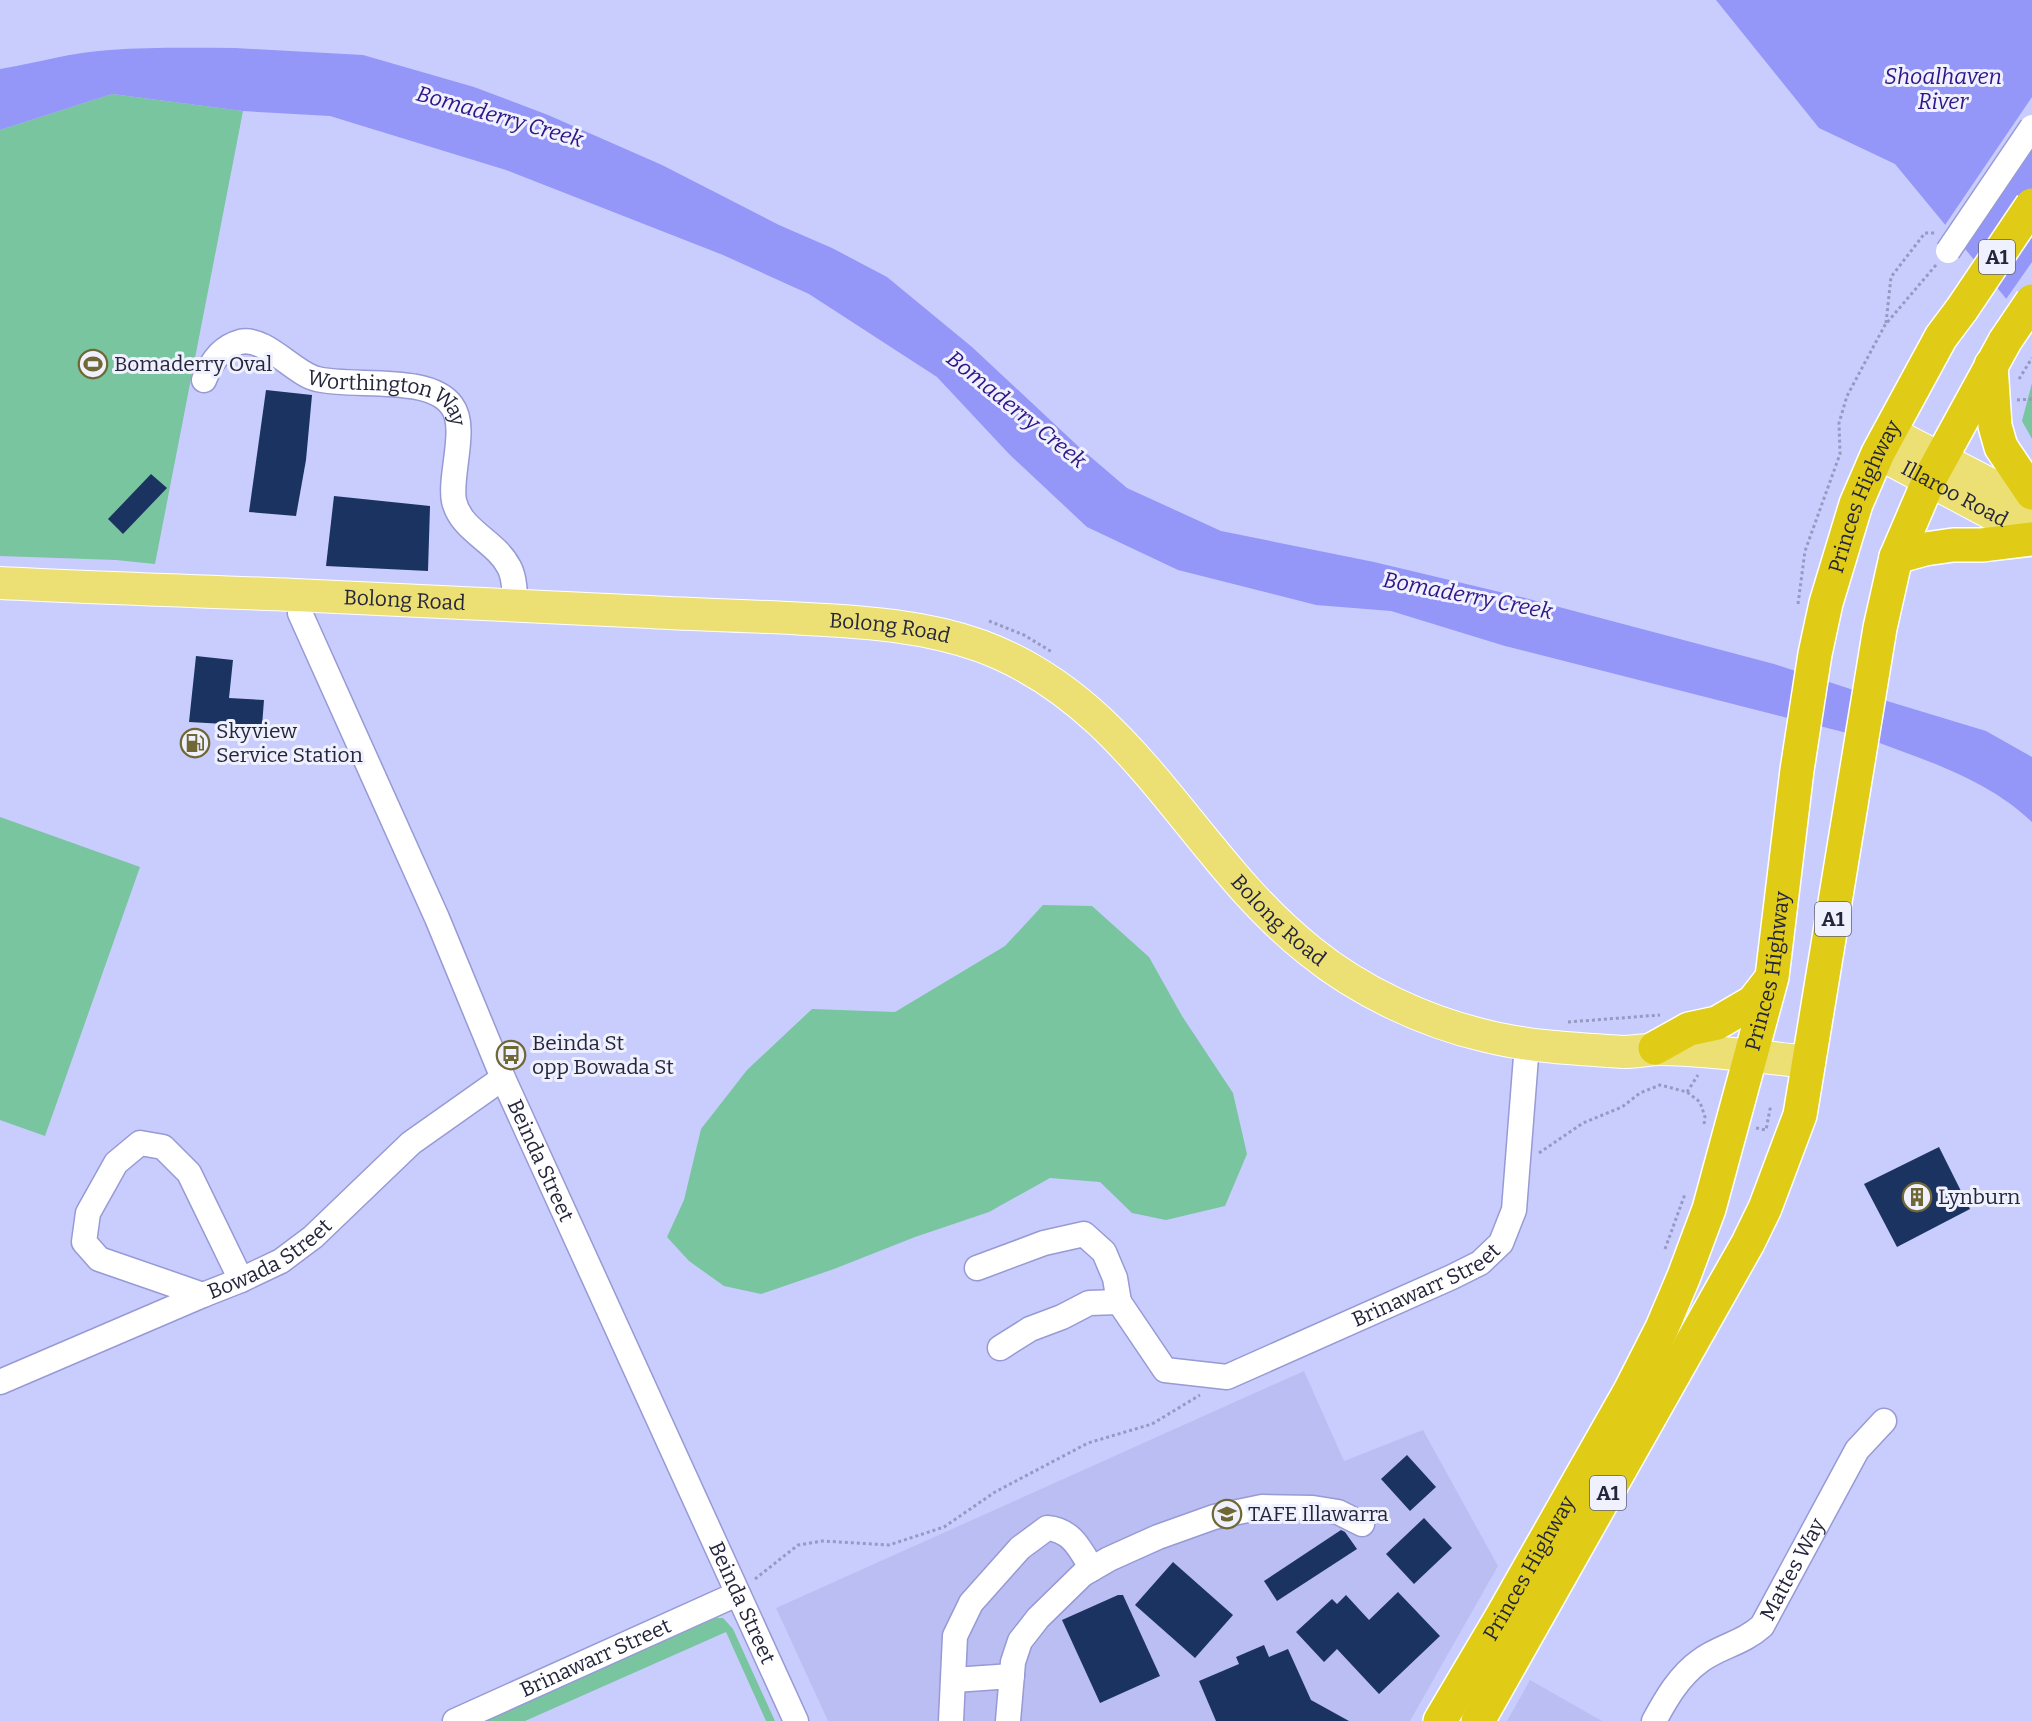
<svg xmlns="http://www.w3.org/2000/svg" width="2032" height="1721" viewBox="0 0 2032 1721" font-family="Bitter,serif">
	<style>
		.built { fill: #babef2 }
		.green { fill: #78c59f }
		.water { fill: #9496f8 }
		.pier { fill: #c9cdfe }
		.building { fill: #1b3360 }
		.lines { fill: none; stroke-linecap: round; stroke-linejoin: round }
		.minor-casing { stroke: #979ad4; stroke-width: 27 }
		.major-casing { stroke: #fff; stroke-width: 34 }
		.highway-casing { stroke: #fff; stroke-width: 36 }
		.path { stroke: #9699c2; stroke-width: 3; stroke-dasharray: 3 3; stroke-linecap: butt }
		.minor { stroke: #fff; stroke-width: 24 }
		.major { stroke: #ece074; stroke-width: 32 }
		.highway { stroke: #e0cb17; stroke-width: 33 }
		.minor-bridge-casing { stroke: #979ad4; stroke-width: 27; stroke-linecap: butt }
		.highway-bridge-casing { stroke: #fff; stroke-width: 36; stroke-linecap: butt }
		.minor-bridge { stroke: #fff; stroke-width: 24 }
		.highway-bridge { stroke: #e0cb17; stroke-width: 33 }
		.labels { text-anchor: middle; stroke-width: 6; stroke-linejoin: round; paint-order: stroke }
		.shield { fill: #f0f1fe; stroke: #626276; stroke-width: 1.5 }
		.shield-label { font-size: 20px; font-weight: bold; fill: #25253c }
		.poi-label { font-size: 21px; fill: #25253c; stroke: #f0f1fe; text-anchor: start }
		.street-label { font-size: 21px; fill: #25253c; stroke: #f0f1fe }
		.water-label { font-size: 22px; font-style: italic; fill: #2f1587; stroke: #f0f1fe }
	</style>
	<rect width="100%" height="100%" fill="#c9cdfe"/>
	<g class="built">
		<path d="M1304,1371L1344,1461L1423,1430L1498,1566L1410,1721H828L776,1608Z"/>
		<path d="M1530,1680L1602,1721H1507Z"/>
	</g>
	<g class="green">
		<path d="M112,94L243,111L155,564L116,560L0,556V130Z"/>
		<path d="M2032,383V439L2022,421Z"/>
		<path d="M0,817L140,867L45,1136L0,1120Z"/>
		<path d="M1043,905L1092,906L1149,957L1182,1016L1233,1093L1247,1154L1225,1206L1166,1220L1132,1213L1100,1182L1050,1178L989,1212L915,1237L834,1269L761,1294L724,1286L689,1261L667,1237L684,1200L701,1129L747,1070L812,1009L895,1012L1005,946Z"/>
		<path d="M716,1618H723L733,1629L775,1721H766L726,1632L525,1721H482Z"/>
	</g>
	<g class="water">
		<path d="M1716,0H2032V330L1895,164L1819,128Z"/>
		<path d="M235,48L363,55L474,87L548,115L662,165L779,225L832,248L887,277L972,347L1079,447L1127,488L1221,531L1374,562L1525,598L1774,664L1887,701L1986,731L2032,757V822C1986,778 1922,759 1863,737L1505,646L1391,611L1316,605L1178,570L1087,527L1010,455L937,377L809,294L723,255L506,170L330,116L243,111L112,94L0,130V69C37,63 72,52 110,50C151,47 194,48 235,48Z"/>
	</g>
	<g class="pier">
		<path d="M2032,97V143L1960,249L1943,228Z"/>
		<path d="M2032,262V333L2004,302Z"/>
	</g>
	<g class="building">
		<path d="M266,390L312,395L306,460L296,516L249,512Z"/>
		<path d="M151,474L167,488L123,534L108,519Z"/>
		<path d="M334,496L430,506L428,571L326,566Z"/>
		<path d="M196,656L233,660L229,698L264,700L262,726L189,722Z"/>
		<path d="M1939,1147L1970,1209L1897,1247L1864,1184Z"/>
		<path d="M1407,1455L1436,1487L1410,1511L1381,1479Z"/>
		<path d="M1424,1518L1452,1548L1414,1584L1386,1554Z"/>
		<path d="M1341,1530L1345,1532L1357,1549L1277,1601L1264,1581Z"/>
		<path d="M1173,1562L1233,1615L1195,1658L1135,1605Z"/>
		<path d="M1398,1592L1440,1636L1379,1694L1337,1649L1324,1662L1296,1632L1332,1599L1337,1604L1346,1595L1369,1620Z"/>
		<path d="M1118,1595H1123L1160,1676L1100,1703L1062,1620Z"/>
		<path d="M1264,1645L1269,1657L1288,1649L1311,1700L1349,1721H1216L1199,1681L1239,1664L1236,1657Z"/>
	</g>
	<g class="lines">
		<g class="minor-casing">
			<g id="minor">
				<path id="s1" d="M204,380C211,362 221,347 240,342C266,336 294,374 317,379C353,388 430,374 452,406C468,427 449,476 454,501C461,531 496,541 509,567C515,578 515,594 515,607"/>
				<path id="s2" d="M299,595L300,613L437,918L503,1078L796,1721"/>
				<path d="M977,1268L1044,1243L1084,1234L1104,1252L1115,1278L1119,1302"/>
				<path d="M203,1295L99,1259L84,1242L88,1213L116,1163L140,1143L163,1147L189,1173L241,1280"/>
				<path id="s3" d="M1000,1348L1030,1329L1062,1317L1089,1303L1119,1302L1165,1370L1227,1377L1452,1277L1480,1263L1501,1243L1514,1210L1527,1044"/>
				<path id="s4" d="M0,1382L203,1295L241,1280L281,1261L313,1237L411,1143L503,1078"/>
				<path d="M954,1680L1012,1676"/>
				<path id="s5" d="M455,1721L737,1594"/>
				<path d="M951,1721L955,1636L971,1603L1020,1548L1047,1528C1072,1530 1080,1549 1092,1569"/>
				<path d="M1008,1721L1013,1662L1020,1641L1038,1618L1083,1574L1109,1559L1158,1537L1214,1517L1262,1507L1313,1508L1338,1512L1362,1524"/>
				<path id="s6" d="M1654,1721C1666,1699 1679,1676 1700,1661C1720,1646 1742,1644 1762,1626L1857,1450L1884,1421"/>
			</g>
		</g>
		<g class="major-casing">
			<g id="major">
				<path d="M1889,432L2032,506"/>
				<path id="s7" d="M1878,453L2032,535"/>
				<path id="s8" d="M0,583C98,588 197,591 295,595C413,600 532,607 650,612C702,615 755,616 807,619C866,622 925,626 981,646C1135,703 1190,856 1310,951C1359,991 1425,1022 1486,1036C1530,1047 1578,1049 1623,1052C1636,1052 1649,1049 1662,1049C1711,1050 1760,1057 1809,1062"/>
			</g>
		</g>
		<g class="highway-casing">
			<g id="highway">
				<path d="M1991,365L1995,426L2001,447L2032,493"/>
				<path d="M1896,557L1925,549L1953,545H1982L2032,539"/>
				<path d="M1655,1048L1689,1029L1717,1023L1753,1002L1771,979"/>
				<path id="s9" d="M1440,1721L1501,1618L1630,1391L1662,1328L1684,1276L1709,1209L1772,977L1797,770L1815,654L1826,603L1856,504L1878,453L1941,337L1962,309"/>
				<path d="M1478,1721L1748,1243L1765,1208L1800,1115L1880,628L1896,557L1929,480L2005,341"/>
			</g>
		</g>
		<g class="path">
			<path d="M1886,323L1891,277L1925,233H1936"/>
			<path d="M2019,379L2032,358"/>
			<path d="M2017,400L2032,399"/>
			<path d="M1798,604L1805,551L1840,454L1839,423L1847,396L1885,325L1936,265"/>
			<path d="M989,621L1024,635L1052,652"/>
			<path d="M1568,1022L1660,1015"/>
			<path d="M1687,1092L1698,1075"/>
			<path d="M1756,1128L1766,1130L1770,1109L1774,1110"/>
			<path d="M1539,1153L1583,1123L1622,1107L1640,1093L1660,1085L1687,1092L1700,1102L1705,1117L1704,1124"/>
			<path d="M1665,1249L1685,1194"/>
			<path d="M755,1579L798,1545L823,1541L889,1545L944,1527L995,1492L1088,1443L1152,1424L1200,1395"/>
		</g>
		<use href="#minor" class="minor"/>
		<use href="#major" class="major"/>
		<use href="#highway" class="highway"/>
		<g class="minor-bridge-casing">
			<path id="minor-bridge" d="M1948,251L2032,127"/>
		</g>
		<g class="highway-bridge-casing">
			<g id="highway-bridge">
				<path d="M1962,309L2032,205"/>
				<path d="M2005,341L2032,301"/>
			</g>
		</g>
		<use href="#minor-bridge" class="minor-bridge"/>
		<use href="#highway-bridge" class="highway-bridge"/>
	</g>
	<defs>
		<g id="stadium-ring" transform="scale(1.5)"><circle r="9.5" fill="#f0f1fe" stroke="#6f6734" stroke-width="1.5"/><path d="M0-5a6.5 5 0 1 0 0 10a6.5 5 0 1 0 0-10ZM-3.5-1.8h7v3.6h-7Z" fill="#6f6734"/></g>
		<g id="fuel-ring" transform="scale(1.5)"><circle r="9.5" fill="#f0f1fe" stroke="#6f6734" stroke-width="1.5"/><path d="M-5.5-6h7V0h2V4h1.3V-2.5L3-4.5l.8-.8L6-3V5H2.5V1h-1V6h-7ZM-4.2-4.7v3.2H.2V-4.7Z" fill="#6f6734"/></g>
		<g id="bus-ring" transform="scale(1.5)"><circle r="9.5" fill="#f0f1fe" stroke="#6f6734" stroke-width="1.5"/><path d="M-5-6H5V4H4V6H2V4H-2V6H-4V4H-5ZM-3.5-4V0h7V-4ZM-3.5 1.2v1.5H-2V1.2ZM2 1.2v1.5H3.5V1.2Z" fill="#6f6734"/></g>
		<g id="building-ring" transform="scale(1.5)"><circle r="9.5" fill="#f0f1fe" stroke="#6f6734" stroke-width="1.5"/><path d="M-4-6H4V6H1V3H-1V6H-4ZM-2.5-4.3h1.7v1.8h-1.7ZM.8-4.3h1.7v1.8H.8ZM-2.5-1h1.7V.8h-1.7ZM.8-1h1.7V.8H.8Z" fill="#6f6734"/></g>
		<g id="university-ring" transform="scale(1.5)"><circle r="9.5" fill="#f0f1fe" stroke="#6f6734" stroke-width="1.5"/><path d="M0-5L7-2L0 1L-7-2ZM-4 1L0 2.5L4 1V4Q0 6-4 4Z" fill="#6f6734"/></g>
	</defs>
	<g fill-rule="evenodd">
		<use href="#stadium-ring" x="93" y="364"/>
		<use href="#fuel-ring" x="195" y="743"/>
		<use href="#bus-ring" x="511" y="1055"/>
		<use href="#building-ring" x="1917" y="1197"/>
		<use href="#university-ring" x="1227" y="1514"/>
	</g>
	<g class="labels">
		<g class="shield">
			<rect x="1979" y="240" width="36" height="34" rx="4.5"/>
			<rect x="1815" y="902" width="36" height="34" rx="4.5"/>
			<rect x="1590" y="1476" width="36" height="34" rx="4.5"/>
		</g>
		<g class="shield-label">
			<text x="1997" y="264">A1</text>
			<text x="1833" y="926">A1</text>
			<text x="1608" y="1500">A1</text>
		</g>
		<g class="poi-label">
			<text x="114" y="371">Bomaderry Oval</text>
			<text x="216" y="738">Skyview<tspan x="216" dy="24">Service Station</tspan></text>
			<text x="532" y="1050">Beinda St<tspan x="532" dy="24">opp Bowada St</tspan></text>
			<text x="1938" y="1204">Lynburn</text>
			<text x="1248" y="1521">TAFE Illawarra</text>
		</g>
		<g class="street-label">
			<text dy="7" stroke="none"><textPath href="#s1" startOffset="218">Worthington Way</textPath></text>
			<text dy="7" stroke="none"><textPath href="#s7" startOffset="87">Illaroo Road</textPath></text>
			<text dy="7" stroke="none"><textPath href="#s9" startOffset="1311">Princes Highway</textPath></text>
			<text dy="7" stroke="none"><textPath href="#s8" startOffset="405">Bolong Road</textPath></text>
			<text dy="7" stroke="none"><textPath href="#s8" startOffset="891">Bolong Road</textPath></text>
			<text dy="7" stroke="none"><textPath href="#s8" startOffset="1394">Bolong Road</textPath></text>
			<text dy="7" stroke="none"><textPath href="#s9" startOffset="825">Princes Highway</textPath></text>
			<text dy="7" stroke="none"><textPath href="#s2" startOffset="616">Beinda Street</textPath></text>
			<text dy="7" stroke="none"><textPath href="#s4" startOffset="297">Bowada Street</textPath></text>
			<text dy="7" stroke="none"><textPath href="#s3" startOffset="494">Brinawarr Street</textPath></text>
			<text dy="7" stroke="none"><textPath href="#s9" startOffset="177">Princes Highway</textPath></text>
			<text dy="7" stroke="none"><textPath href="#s6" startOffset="212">Mattes Way</textPath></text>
			<text dy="7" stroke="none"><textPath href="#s2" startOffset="1102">Beinda Street</textPath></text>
			<text dy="7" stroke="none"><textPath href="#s5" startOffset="154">Brinawarr Street</textPath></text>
		</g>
		<g class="water-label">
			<text x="1943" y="84">Shoalhaven<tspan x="1943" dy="25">River</tspan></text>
			<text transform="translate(500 116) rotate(16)" y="8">Bomaderry Creek</text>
			<text transform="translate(1017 409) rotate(39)" y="8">Bomaderry Creek</text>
			<text transform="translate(1468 595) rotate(11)" y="8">Bomaderry Creek</text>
		</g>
	</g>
</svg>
